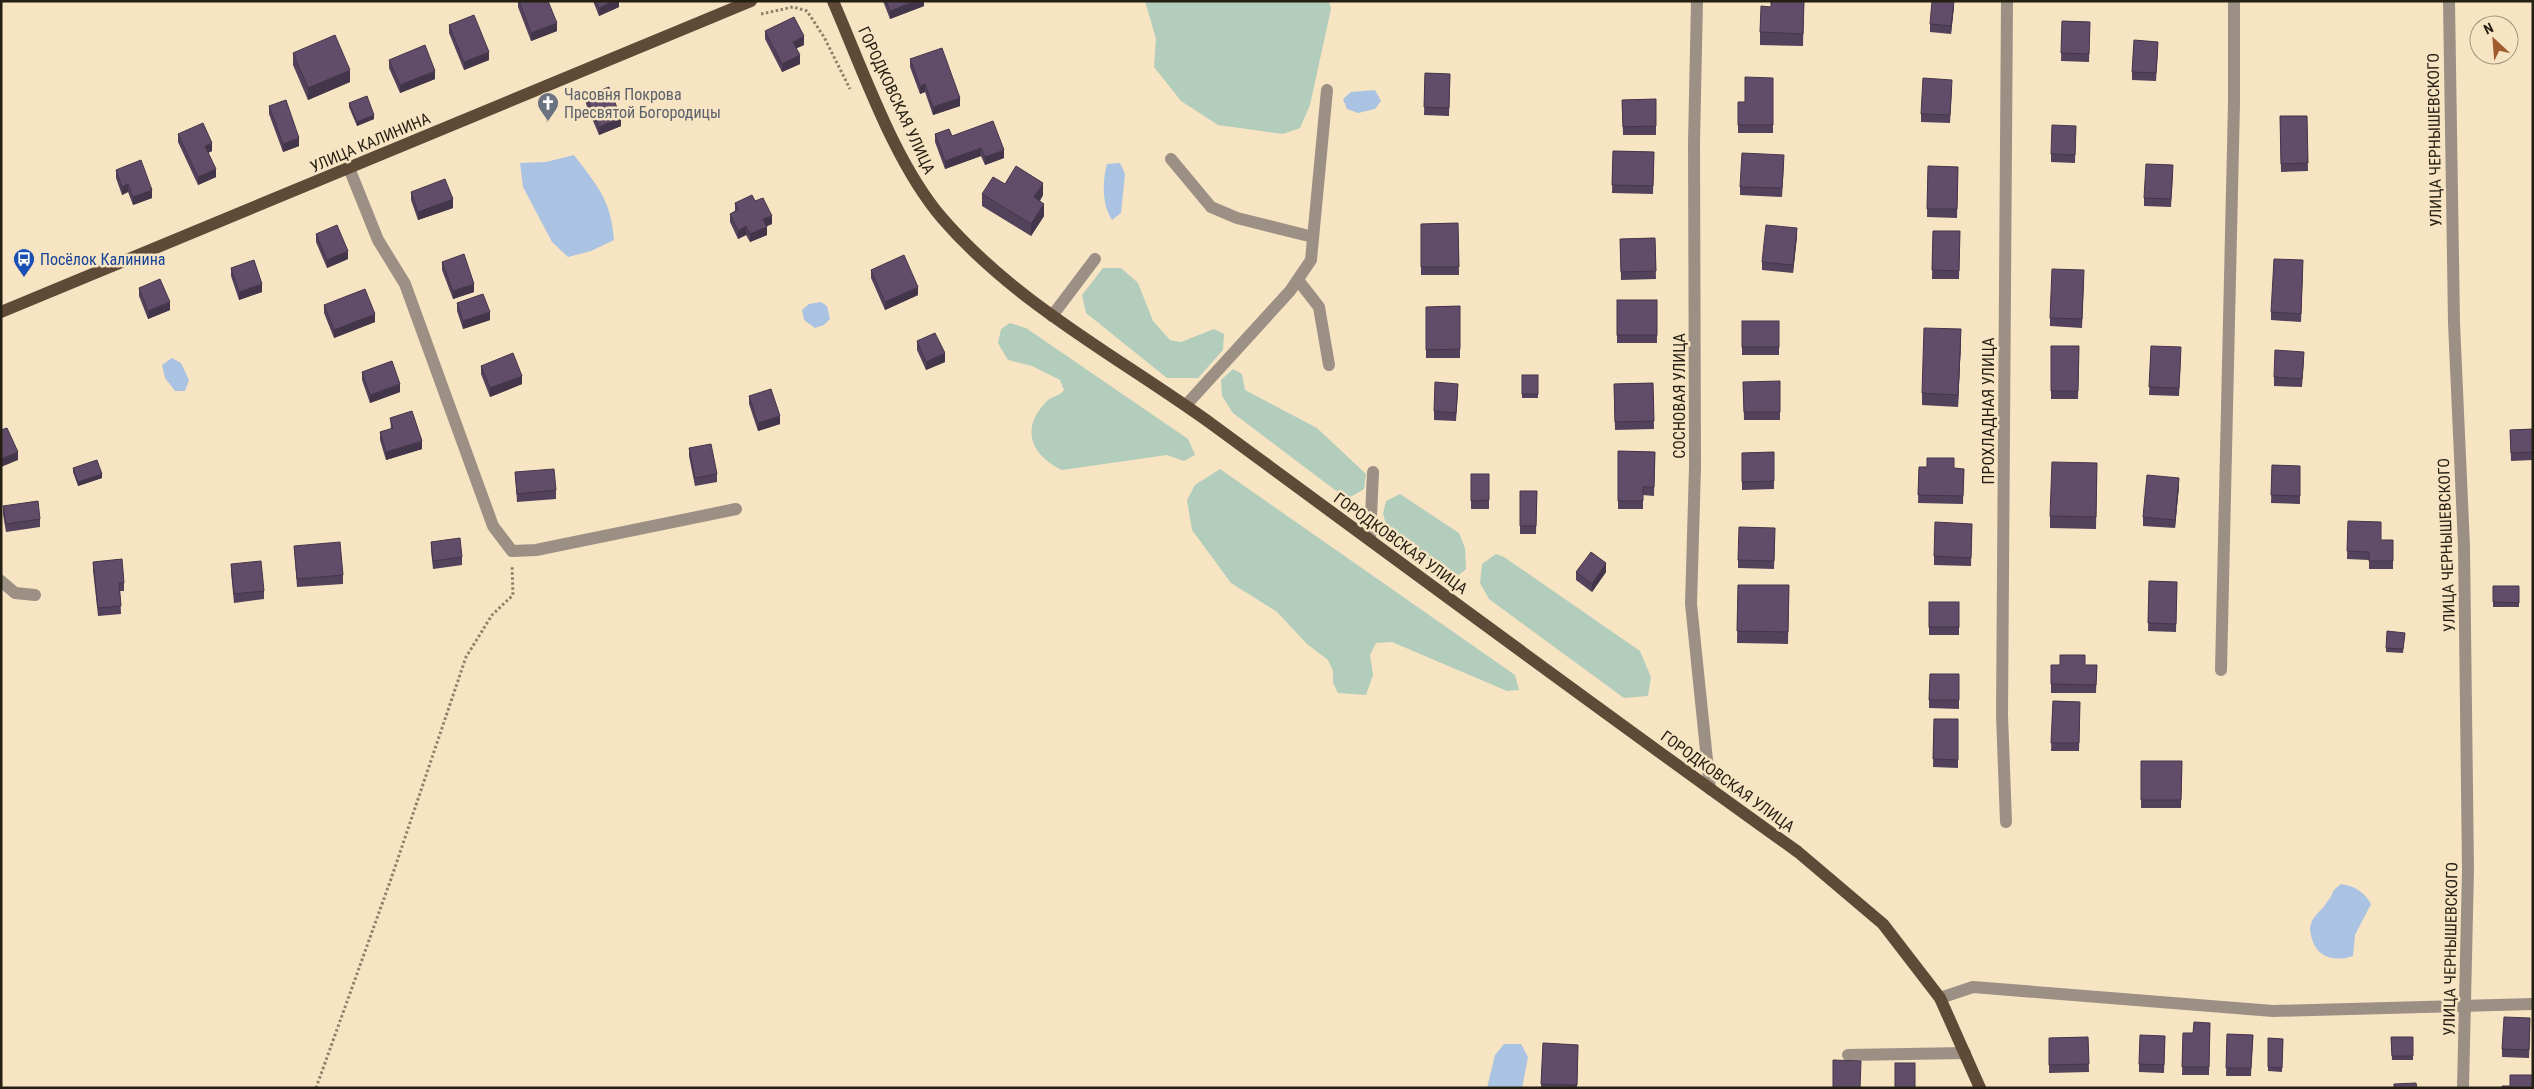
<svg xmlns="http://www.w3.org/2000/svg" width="2534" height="1089" viewBox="0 0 2534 1089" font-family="'Roboto Condensed',sans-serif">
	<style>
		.green { fill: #b2cdbc }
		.water { fill: #aac3e3 }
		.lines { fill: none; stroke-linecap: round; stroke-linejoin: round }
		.path { stroke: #8e816a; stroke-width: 3; stroke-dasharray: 2.5 2.5; stroke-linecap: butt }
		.minor { stroke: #9c9085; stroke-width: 12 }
		.major { stroke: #5f4a37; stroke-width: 12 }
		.wall { fill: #53425b }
		.shaded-wall { fill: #44364a }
		.building { fill: #614d6a; stroke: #44364a }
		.labels { text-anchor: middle; stroke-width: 5; stroke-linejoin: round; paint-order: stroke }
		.worship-label { font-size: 16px; fill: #5b616d; stroke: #f7e4c3; text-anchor: start }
		.street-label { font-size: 16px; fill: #251e12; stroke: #f7e4c3 }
		.transit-label { font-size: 16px; fill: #164399; stroke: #f7e4c3; text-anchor: start }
	</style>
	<rect width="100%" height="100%" fill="#f7e4c3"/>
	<g class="green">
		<path d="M1145,1H1329L1331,9L1310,105L1300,128L1283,134L1218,125L1181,101L1154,67L1156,39Z"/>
		<path d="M1103,268H1121L1138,283L1153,321L1170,340L1181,342L1214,329L1224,334L1223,350L1198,378H1167L1086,313L1082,295Z"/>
		<path d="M1010,323L1026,328L1188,439L1195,455L1184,461L1167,455L1062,470C1031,455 1020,429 1046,402C1051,396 1059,397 1064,390L1060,380L1032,366L1008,360L998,343L1001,329Z"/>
		<path d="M1233,369L1242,374L1245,390L1317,428L1366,474L1364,489L1349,498L1335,490L1233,413L1222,396L1221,380Z"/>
		<path d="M1220,469L1515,675L1519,690L1507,691L1392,642L1376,643L1370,655L1373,675L1366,695L1338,693L1333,683V671L1328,660L1307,644L1277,612L1231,583L1192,530L1187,500L1195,485Z"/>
		<path d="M1400,494L1459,533L1465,548L1466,569L1454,579L1388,530L1383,514L1386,501Z"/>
		<path d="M1496,554L1504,557L1640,651L1651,677L1648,696L1624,698L1489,599L1480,583L1482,564Z"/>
	</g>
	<g class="water">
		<path d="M1375,90L1381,101L1375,109L1358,113L1347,109L1343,99L1351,92Z"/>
		<path d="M574,155C597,186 611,199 614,240L591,251L568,257L552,242L523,187L520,163L546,162Z"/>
		<path d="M1120,163L1125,174L1121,213L1112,220C1102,205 1102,182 1107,164Z"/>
		<path d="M821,302L827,306L830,319L824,325L815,328L804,320L802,310L809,304Z"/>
		<path d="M172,358L181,363L189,380L185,391H175L165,378L162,365Z"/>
		<path d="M2341,884C2355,886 2364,892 2371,904L2355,935L2353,956C2336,962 2317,958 2312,939C2311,936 2310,931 2310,928C2312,915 2321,912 2327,902C2334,894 2330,892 2341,884Z"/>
		<path d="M1504,1044H1521L1528,1057L1522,1088H1487L1495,1055Z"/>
	</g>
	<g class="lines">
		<g class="path">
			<path d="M761,14L793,7L807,11L824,37L850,89"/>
			<path d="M543,105L548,122"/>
			<path d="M316,1088L391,879L466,657L492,615L513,595L512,565"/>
		</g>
		<g class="minor">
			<path d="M1697,1L1694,142L1695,467L1691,604L1710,789"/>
			<path d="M2449,1L2454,323L2464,546L2468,870L2463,1088"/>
			<path d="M1171,159L1211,207L1237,218L1313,237"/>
			<path d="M349,168L378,240L405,284L493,526L512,551L536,550L736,509"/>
			<path d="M1298,280L1319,307L1329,365"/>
			<path d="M1052,316L1095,259"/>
			<path d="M1186,405L1290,291L1311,260L1327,90"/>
			<path d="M1370,540L1373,472"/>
			<path d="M1,581L15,593L35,595"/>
			<path d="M2221,670L2234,103V1"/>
			<path d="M2006,822L2002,715L2007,1"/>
			<path d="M1940,998L1973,987L2273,1011L2533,1004"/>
			<path d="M1848,1055L1965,1053"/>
		</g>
		<g class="major">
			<path d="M833,1C863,70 894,162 942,218C1017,305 1122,359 1213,425C1408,568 1602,712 1798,852L1883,924L1940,998L1980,1088"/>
			<path d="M1,312L751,1"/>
		</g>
	</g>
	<g class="wall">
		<path d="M518,1H548L557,31L531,41L518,7Z"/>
		<path d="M593,1H619V7L599,16Z"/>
		<path d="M883,1H924V6L890,19Z"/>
		<path d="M1804,1L1803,46L1760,45V32L1771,7Z"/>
		<path d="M1954,6L1951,34L1930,32V24Z"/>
		<path d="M2062,21L2090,22L2089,62L2061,61Z"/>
		<path d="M449,25L489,60L464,70L449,33Z"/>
		<path d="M765,31L804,45L796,48L800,64L782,72L765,39Z"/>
		<path d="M2158,50L2156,81L2132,80V72Z"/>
		<path d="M293,53L350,82L308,100L293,65Z"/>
		<path d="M910,59L960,106L933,115L925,92L920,94L910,67Z"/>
		<path d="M389,60L435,79L400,93L389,68Z"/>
		<path d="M1425,73L1450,74L1449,116L1424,115Z"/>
		<path d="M1773,78V133H1738V102H1745Z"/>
		<path d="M1952,88L1950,123L1921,122V114Z"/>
		<path d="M586,96L621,126L599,135L586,104Z"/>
		<path d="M1656,99V135H1623L1622,100Z"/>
		<path d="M349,103L374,119L357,126L349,107Z"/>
		<path d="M269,106L299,146L283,152L269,114Z"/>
		<path d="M2280,116H2307L2308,171L2281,172Z"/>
		<path d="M2076,126L2075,163L2051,162V154Z"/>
		<path d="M178,134L212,151L208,153L216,177L198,185L178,142Z"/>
		<path d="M935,134L952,136L1004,158L985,165L981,156L945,169L935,142Z"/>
		<path d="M1613,151L1654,152L1653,194L1612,193Z"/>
		<path d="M1784,163L1782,197L1740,195V187Z"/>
		<path d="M1928,166L1958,167L1957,218L1927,217Z"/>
		<path d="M116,170L152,198L133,205L128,192L122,195L116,178Z"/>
		<path d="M2173,173L2171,207L2144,206V198Z"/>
		<path d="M1005,184L1043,195L1040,201L1044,216L1031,236L982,206V194Z"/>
		<path d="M411,192L453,208L418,220L411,200Z"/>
		<path d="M755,201L772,224L766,226L767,235L750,242L746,235L738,239L730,222V214L735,211V203Z"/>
		<path d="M1458,223L1459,275H1421V224Z"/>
		<path d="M1933,231H1960L1959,279H1932Z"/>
		<path d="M316,234L348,259L327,268L316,242Z"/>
		<path d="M1797,236L1793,273L1762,270V262Z"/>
		<path d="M1655,238L1656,279L1621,280L1620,239Z"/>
		<path d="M442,262L474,292L453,299L442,270Z"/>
		<path d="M231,268L262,292L239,300L231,276Z"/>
		<path d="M2303,268L2301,322L2271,320V312Z"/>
		<path d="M871,270L918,295L885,310L871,278Z"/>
		<path d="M2084,279L2082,328L2050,326V318Z"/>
		<path d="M139,288L170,310L148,319L139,296Z"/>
		<rect x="1617" y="300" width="40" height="43"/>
		<path d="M457,303L490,320L463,329L457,311Z"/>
		<path d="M324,305L375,322L334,338L324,313Z"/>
		<path d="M1460,306V358H1426V307Z"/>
		<rect x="1742" y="321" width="37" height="34"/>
		<path d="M917,341L945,362L926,370L917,350Z"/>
		<path d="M1961,341L1958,407L1922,405V393Z"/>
		<path d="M2051,346H2079L2078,399H2051Z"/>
		<path d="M2151,346L2181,356L2179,396L2149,395Z"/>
		<path d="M2304,360L2302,387L2274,386V377Z"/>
		<path d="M481,366L522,384L490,397L481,374Z"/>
		<path d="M362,372L400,392L370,403L362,380Z"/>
		<rect x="1522" y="375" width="16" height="23"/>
		<path d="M1743,382L1780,412V420H1744Z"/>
		<path d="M1653,383L1654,429L1615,430L1614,384Z"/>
		<path d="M1458,392L1456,421L1434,420V411Z"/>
		<path d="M749,396L780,424L758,431L749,404Z"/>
		<path d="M390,418L422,449L386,460L380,440V432L391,429Z"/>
		<path d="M2533,429V460L2511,461L2510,430Z"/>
		<path d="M689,448L717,474V482L695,486L689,456Z"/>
		<path d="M1618,451L1655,452L1654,496L1643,495V509H1618Z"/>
		<path d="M1774,452V489L1742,490V453Z"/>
		<path d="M2272,465L2300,466V504L2271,503Z"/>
		<path d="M1919,467L1964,469L1963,504L1918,503Z"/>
		<path d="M73,468L102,478L78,486L73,472Z"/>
		<path d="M515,472L556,490V499L517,502Z"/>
		<rect x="1471" y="474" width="18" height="35"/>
		<path d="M2097,475L2096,529L2050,528V516Z"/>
		<path d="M2179,486L2175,528L2143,526V517Z"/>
		<path d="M1520,491H1537L1536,534H1520Z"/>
		<path d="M3,506L40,519V527L6,532L3,514Z"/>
		<path d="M2348,521L2381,540H2393V569H2369V560L2347,559Z"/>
		<path d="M1972,524L1971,566L1934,565V556Z"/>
		<path d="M1775,536L1774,569L1738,568V560Z"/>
		<path d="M431,542L462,557V565L433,569L431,550Z"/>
		<path d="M294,546L343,575V584L297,587Z"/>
		<path d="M93,562L124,583V591H120L121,614L98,616L93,570Z"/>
		<path d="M231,564L264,591V599L234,603L231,572Z"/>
		<path d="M1576,572H1606L1592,592L1576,580Z"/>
		<path d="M2149,581L2177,582L2176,632L2148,631Z"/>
		<path d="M1738,585H1789L1788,644L1737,643Z"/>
		<rect x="2493" y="586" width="26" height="21"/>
		<rect x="1929" y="602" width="30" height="33"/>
		<path d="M2405,633L2403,653L2386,652V648Z"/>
		<path d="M2051,665H2097L2096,693H2051Z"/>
		<path d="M1959,674V709L1929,708V700Z"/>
		<path d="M2053,701L2080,702L2079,751H2051Z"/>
		<path d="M1934,719H1958V768L1933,767Z"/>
		<path d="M2141,761H2182L2181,808H2141Z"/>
		<path d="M2210,1023L2209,1075H2182L2183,1033H2193Z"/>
		<path d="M2530,1026L2529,1058L2502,1057V1049Z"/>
		<path d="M2227,1034L2253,1035L2251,1076H2226Z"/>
		<path d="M2165,1036L2164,1073L2139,1072V1064Z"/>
		<path d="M2088,1037L2089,1072L2049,1073V1038Z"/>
		<path d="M2391,1037H2413V1060H2392Z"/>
		<path d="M2268,1038L2283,1039L2282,1072L2268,1071Z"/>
		<path d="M1543,1043L1578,1045L1577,1088H1541Z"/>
	</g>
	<g class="shaded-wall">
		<path d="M614,1H619V7L599,16V8Z"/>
		<path d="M916,1H924V6L890,19V11Z"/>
		<path d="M1954,1V6L1951,34V26Z"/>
		<path d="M557,23V31L531,41V33Z"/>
		<path d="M804,36V45L793,50V42Z"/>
		<path d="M489,52V60L464,70V62Z"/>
		<path d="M800,55V64L782,72V64Z"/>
		<path d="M350,70V82L308,100V88Z"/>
		<path d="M435,71V79L400,93V85Z"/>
		<path d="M925,84V92L920,94V86Z"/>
		<path d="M960,98V106L933,115V107Z"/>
		<path d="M374,115V119L357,126V122Z"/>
		<path d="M621,118V126L599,135V127Z"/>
		<path d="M299,138V146L283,152V144Z"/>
		<path d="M212,143V151L205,154V146Z"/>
		<path d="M981,148V156L945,169V161Z"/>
		<path d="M1004,150V158L985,165V157Z"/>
		<path d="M216,169V177L198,185V177Z"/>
		<path d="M1043,183V195L1034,209V197Z"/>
		<path d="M128,184V192L122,195V187Z"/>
		<path d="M152,190V198L133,205V197Z"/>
		<path d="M453,199V208L418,220V212Z"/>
		<path d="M1044,204V216L1031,236V224Z"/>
		<path d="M772,216V224L763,228V219Z"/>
		<path d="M746,226V235L738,239V231Z"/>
		<path d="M767,227V235L750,242V234Z"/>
		<path d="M1797,228V236L1793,273V265Z"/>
		<path d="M348,251V259L327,268V260Z"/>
		<path d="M262,284V292L239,300V292Z"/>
		<path d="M474,284V292L453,299V291Z"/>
		<path d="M918,287V295L885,310V302Z"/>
		<path d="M170,302V310L148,319V311Z"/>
		<path d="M490,312V320L463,329V321Z"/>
		<path d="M375,314V322L334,338V330Z"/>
		<path d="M1961,329V341L1958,407V395Z"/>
		<path d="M945,353V362L926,370V362Z"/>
		<path d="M522,376V384L490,397V388Z"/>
		<path d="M400,384V392L370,403V395Z"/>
		<path d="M780,416V424L758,431V423Z"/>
		<path d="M422,441V449L386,460V452Z"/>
		<path d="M18,452V460L1,467V459Z"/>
		<path d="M102,474V478L78,486V482Z"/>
		<path d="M2179,478V486L2175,528V520Z"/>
		<path d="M1606,563V572L1592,592V584Z"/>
	</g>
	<g class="building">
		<path d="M519,1H548L557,23L531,33Z"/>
		<path d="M596,1H614L599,8Z"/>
		<path d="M886,1H916L890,11Z"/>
		<path d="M1771,1H1804L1803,34L1760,32L1761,6L1771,7Z"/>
		<path d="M1932,1H1954L1951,26L1930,24Z"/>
		<path d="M474,15L489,52L464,62L449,25Z"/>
		<path d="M794,17L804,36L793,42L800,55L782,64L765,31Z"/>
		<path d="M2062,21L2090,22L2089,54L2061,53Z"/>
		<path d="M335,35L350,70L308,88L293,53Z"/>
		<path d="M2134,40L2158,42L2156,73L2132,72Z"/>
		<path d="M425,45L435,71L400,85L389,60Z"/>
		<path d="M942,48L960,98L933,107L925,84L920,86L910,59Z"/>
		<path d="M1425,73L1450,74L1449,108L1424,107Z"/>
		<path d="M1745,77L1773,78V125H1738V102H1745Z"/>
		<path d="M1923,78L1952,80L1950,115L1921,114Z"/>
		<path d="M609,87L621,118L599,127L586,96Z"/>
		<path d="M367,96L374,115L357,122L349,103Z"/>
		<path d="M1656,99V126L1623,127L1622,100Z"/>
		<path d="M286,100L299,138L283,144L269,106Z"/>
		<path d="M2280,116H2307L2308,163L2281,164Z"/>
		<path d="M993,121L1004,150L985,157L981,148L945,161L935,134L949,129L952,136Z"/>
		<path d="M203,123L212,143L205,146L216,169L198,177L178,134Z"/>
		<path d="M2052,125L2076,126L2075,155L2051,154Z"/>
		<path d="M1613,151L1654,152L1653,186L1612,185Z"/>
		<path d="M1742,153L1784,155L1782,188L1740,187Z"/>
		<path d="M141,160L152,190L133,197L128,184L122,187L116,170Z"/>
		<path d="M2146,164L2173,165L2171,199L2144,198Z"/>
		<path d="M1016,166L1043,183L1034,197L1044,204L1031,224L982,194L993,177L1005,184Z"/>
		<path d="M1928,166L1958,167L1957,209H1927Z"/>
		<path d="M445,179L453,199L418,212L411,192Z"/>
		<path d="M752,195L755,201L763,198L772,216L763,219L767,227L750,234L746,226L738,231L730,214L738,210L735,203Z"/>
		<path d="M1458,223L1459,267H1421V224Z"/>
		<path d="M337,225L348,251L327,260L316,234Z"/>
		<path d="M1766,225L1797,228L1793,265L1762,262Z"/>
		<path d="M1933,231H1960L1959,271L1932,270Z"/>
		<path d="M1655,238L1656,271L1621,272L1620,239Z"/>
		<path d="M464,254L474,284L453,291L442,262Z"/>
		<path d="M904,255L918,287L885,302L871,270Z"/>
		<path d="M2274,259L2303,260L2301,314L2271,312Z"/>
		<path d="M254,260L262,284L239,292L231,268Z"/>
		<path d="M2052,269L2084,270L2082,319L2050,318Z"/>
		<path d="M160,279L170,302L148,311L139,288Z"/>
		<path d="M365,289L375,314L334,330L324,305Z"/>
		<path d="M483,294L490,312L463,321L457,303Z"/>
		<rect x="1617" y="300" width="40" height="35"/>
		<path d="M1460,306V349L1426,350V307Z"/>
		<rect x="1742" y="321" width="37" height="26"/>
		<path d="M1924,328L1961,329L1958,395L1922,393Z"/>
		<path d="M935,333L945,353L926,362L917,341Z"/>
		<path d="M2051,346H2079L2078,391H2051Z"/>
		<path d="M2151,346L2181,347L2179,388L2149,387Z"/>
		<path d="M2275,350L2304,352L2302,379L2274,377Z"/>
		<path d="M513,353L522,376L490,388L481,366Z"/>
		<path d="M392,361L400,384L370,395L362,372Z"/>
		<rect x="1522" y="375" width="16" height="19"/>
		<path d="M1780,381V412H1744L1743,382Z"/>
		<path d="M1435,382L1458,384L1456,413L1434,411Z"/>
		<path d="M1653,383L1654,421L1615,422L1614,384Z"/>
		<path d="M771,389L780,416L758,423L749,396Z"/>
		<path d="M412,411L422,441L386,452L380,432L393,428L390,418Z"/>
		<path d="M7,428L18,452L1,459V430Z"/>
		<path d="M2533,429V452L2511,453L2510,430Z"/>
		<path d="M711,444L717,474L695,478L689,448Z"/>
		<path d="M1618,451L1655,452L1654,487H1643V501H1618Z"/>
		<path d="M1774,452V481L1742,482V453Z"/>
		<path d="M1927,458H1954V468L1964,469L1963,496L1918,495L1919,467H1927Z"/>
		<path d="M97,460L102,474L78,482L73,468Z"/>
		<path d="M2052,462L2097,463L2096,517L2050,516Z"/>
		<path d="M2272,465L2300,466V496L2271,495Z"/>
		<path d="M554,469L556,490L517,494L515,472Z"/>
		<path d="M1471,474H1489V500L1471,501Z"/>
		<path d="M2147,475L2179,478L2175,520L2143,517Z"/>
		<path d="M1520,491H1537L1536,526H1520Z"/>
		<path d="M38,501L40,519L6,524L3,506Z"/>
		<path d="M2348,521L2381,522V540H2393V561H2369V552L2347,551Z"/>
		<path d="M1935,522L1972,524L1971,558L1934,556Z"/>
		<path d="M1739,527L1775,528L1774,561L1738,560Z"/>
		<path d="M460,538L462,557L433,561L431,542Z"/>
		<path d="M340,542L343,575L297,579L294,546Z"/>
		<path d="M1591,552L1606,563L1592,584L1576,572Z"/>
		<path d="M122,559L124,583H119L121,606L98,608L93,562Z"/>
		<path d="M261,561L264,591L234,594L231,564Z"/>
		<path d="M2149,581L2177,582L2176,624L2148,623Z"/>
		<path d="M1738,585H1789L1788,632L1737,631Z"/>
		<path d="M2493,586H2519V603L2493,602Z"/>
		<rect x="1929" y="602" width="30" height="25"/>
		<path d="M2387,631L2405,633L2403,649L2386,648Z"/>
		<path d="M2060,655H2085V665H2097L2096,685L2051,684V665H2060Z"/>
		<path d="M1930,674H1959V700H1929Z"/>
		<path d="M2053,701L2080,702L2079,743H2051Z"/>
		<path d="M1934,719H1958V760L1933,759Z"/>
		<path d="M2141,761H2182L2181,800H2141Z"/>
		<path d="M2504,1017L2530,1018L2529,1050L2502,1049Z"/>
		<path d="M2194,1022L2210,1023L2209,1067H2182L2183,1033H2193Z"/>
		<path d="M2227,1034L2253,1035L2251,1068H2226Z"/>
		<path d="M2140,1035L2165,1036L2164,1065L2139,1064Z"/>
		<path d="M2088,1037L2089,1064L2049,1065V1038Z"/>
		<path d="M2391,1037H2413V1056H2392Z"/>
		<path d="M2268,1038L2283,1039L2282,1068L2268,1067Z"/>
		<path d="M1543,1043L1578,1045L1577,1085L1541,1084Z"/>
		<path d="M1833,1060L1861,1061L1860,1088H1833Z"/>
		<rect x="1895" y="1063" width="20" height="25"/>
		<path d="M2510,1075H2533V1088H2502V1086H2510Z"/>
		<path d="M2416,1083L2417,1088H2394V1084Z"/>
	</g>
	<defs>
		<g id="church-pin" transform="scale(1.125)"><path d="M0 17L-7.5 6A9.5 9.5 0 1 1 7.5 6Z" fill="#6b7280" stroke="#f7e4c3"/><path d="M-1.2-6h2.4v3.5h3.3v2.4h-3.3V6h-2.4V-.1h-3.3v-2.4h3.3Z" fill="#fff"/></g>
		<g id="bus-pin" transform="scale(1.125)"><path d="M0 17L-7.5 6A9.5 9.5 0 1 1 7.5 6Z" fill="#1a4fb4" stroke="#f7e4c3"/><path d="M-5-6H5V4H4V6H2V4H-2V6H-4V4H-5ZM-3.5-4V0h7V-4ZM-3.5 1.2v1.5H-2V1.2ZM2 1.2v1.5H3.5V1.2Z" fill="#fff"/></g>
	</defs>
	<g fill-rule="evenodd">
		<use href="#church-pin" x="548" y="103"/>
		<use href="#bus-pin" x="24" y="259"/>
	</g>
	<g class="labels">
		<g class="worship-label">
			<text x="564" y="100">Часовня Покрова<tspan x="564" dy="18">Пресвятой Богородицы</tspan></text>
		</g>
		<g class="street-label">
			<text transform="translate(897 100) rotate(65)" y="6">ГОРОДКОВСКАЯ УЛИЦА</text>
			<text transform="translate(2434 140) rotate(-91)" y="6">УЛИЦА ЧЕРНЫШЕВСКОГО</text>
			<text transform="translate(370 142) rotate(-23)" y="6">УЛИЦА КАЛИНИНА</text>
			<text transform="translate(1679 396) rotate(-90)" y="6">СОСНОВАЯ УЛИЦА</text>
			<text transform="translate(1988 411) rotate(-90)" y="6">ПРОХЛАДНАЯ УЛИЦА</text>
			<text transform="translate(1401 543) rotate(36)" y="6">ГОРОДКОВСКАЯ УЛИЦА</text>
			<text transform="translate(2446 545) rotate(-92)" y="6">УЛИЦА ЧЕРНЫШЕВСКОГО</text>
			<text transform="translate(1728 781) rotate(36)" y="6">ГОРОДКОВСКАЯ УЛИЦА</text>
			<text transform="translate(2450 949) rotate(-89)" y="6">УЛИЦА ЧЕРНЫШЕВСКОГО</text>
		</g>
		<g class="transit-label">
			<text x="40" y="265">Посёлок Калинина</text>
		</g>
	</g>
	<rect width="2534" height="1089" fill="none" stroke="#251e12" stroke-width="5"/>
	<g transform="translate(2494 40) rotate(334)"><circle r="24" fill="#f7e4c3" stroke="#a3957c"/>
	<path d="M0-4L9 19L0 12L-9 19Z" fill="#a05c2e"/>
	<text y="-8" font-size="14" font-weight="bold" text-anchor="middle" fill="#251e12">N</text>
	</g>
</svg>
